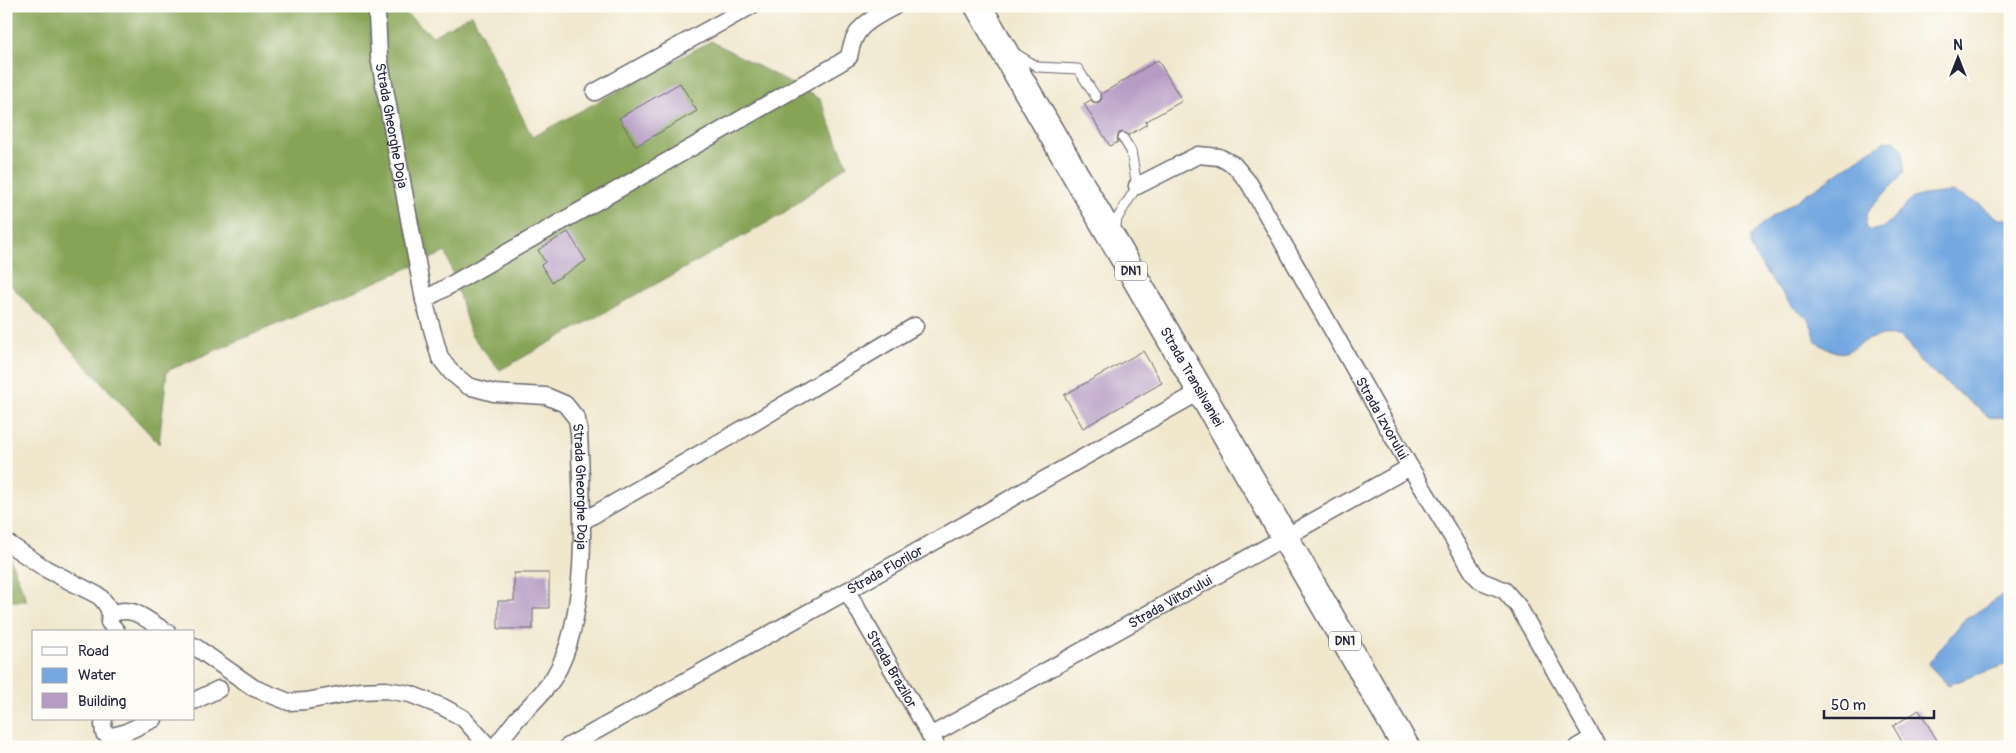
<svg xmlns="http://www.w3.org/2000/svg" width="2016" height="753" viewBox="0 0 2016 753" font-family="Pangolin,sans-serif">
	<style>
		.forest { fill: #87a456; stroke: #546348 }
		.water { fill: #75a8e1; stroke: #4c658e }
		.building { fill: #b69bc4 }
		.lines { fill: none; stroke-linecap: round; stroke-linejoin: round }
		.service-casing { stroke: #6a676e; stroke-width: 11 }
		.minor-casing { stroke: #6a676e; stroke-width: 19 }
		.primary-casing { stroke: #6a676e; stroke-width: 29 }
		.service { stroke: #fff; stroke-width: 9 }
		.minor { stroke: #fff; stroke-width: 16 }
		.primary { stroke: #fff; stroke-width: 26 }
		.labels { text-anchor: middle; stroke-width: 4; stroke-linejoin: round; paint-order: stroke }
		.shield { fill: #fdfcf7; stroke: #646373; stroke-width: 1 }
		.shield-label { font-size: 12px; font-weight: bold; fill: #22223b }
		.street-label { font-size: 14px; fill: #22223b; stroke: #fdfcf7 }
	</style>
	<rect width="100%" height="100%" fill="#fdfcf7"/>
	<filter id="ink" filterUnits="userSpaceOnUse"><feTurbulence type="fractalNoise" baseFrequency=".02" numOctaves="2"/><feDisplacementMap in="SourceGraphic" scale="10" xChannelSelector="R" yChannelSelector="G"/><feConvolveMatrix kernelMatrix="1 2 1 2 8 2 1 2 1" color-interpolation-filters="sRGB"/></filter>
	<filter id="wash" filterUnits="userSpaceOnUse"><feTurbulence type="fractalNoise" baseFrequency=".0096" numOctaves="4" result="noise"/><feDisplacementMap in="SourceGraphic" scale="20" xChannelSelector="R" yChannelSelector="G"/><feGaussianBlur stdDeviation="1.12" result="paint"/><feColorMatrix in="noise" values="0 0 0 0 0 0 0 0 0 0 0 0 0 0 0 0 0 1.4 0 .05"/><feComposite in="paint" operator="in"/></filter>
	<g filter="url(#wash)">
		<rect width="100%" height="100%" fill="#f0e7cd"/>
		<g class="forest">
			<path d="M6,6H397L433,36L472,14L532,137L711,41L820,99L847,165L781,215L500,370L471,335L446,252L167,371L159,444L6,280Z"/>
			<path d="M6,548L27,601H6Z"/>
		</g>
		<g class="water">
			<path d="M1894,140C1905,149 1905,160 1904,173L1868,211L1865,227L1870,231L1883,228L1913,198L1923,195L1952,192L1979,204L1999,219H2010V419L1989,417L1921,363L1908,344L1899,336C1892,336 1882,335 1875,337C1845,346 1851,364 1816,342C1814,334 1812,323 1806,317C1803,314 1799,312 1796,310C1787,302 1750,253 1750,243C1750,234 1757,229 1762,224L1885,141Z"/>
			<path d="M2010,591V663L1948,685L1928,664L1963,621Z"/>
		</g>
		<g id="blocks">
			<g class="building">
				<path d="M1158,60L1182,101L1145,122L1147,124L1129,135L1123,132L1119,133L1117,138L1118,142L1110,146L1084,104L1091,100L1094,103L1099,102L1102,99L1101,94Z"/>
				<path d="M680,83L697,111L636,146L619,118Z"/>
				<path d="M568,232L586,261L552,282L541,265L545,262L538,250Z"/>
				<path d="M1143,351L1162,383L1083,428L1064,395Z"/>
				<path d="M514,573H549V608H533V629H498V601H514Z"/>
				<path d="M1919,710L1941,747H1905L1893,726Z"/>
			</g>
		</g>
	</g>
	<g filter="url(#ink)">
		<use href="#blocks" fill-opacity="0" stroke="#6a676e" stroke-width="1"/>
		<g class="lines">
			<g class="service-casing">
				<g id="service">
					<path d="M1013,52L1038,67L1078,69L1096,97"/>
					<path d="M1115,231L1117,219L1137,186L1131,151L1123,138"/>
				</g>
			</g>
			<g class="minor-casing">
				<g id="minor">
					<path id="s1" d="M379,6L377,14L379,57L424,300L440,358L451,372L468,386L494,393L546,396L565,404L577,419L579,433C582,502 591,616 554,677C544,693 529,706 516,720C509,729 502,738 495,747"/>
					<path d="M595,92L751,6"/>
					<path id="s2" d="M1137,186L1198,155L1219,157L1234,165L1249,183L1410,467L1475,575L1481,581L1504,590L1518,606L1598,747"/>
					<path d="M424,300L838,64L849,57C854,25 869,21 895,6"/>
					<path d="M583,521L755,422L915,326"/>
					<path d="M6,542L46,569L99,596C107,604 112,611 109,622L117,632"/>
					<path id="s3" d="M847,591L937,747"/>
					<path d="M111,614C135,604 146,621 167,632"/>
					<path d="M194,646L254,688L289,702L306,701L360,691L386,690L410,694L443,707L463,718L489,747"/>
					<path d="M194,701L219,689"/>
					<path d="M104,719L103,725L104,733L112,736L124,733L154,719"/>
					<path id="s4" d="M930,736L1410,467"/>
					<path id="s5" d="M567,747L847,591L1201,391"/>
					<path d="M1577,747L1593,738"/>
				</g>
			</g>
			<g class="primary-casing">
				<g id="primary">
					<path id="s6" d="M978,6L1406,747"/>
				</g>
			</g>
			<use href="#service" class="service"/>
			<use href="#minor" class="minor"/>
			<use href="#primary" class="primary"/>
		</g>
	</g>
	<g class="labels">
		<g class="shield">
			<rect x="1115" y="261.5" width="32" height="19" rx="4"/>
			<rect x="1329" y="631.5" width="32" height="19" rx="4"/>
		</g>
		<g class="shield-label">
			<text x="1131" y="275">DN1</text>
			<text x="1345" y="645">DN1</text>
		</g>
		<g class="street-label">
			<text dy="5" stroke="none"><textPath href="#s1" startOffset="121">Strada Gheorghe Doja</textPath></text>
			<text dy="5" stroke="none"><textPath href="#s6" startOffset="428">Strada Transilvaniei</textPath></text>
			<text dy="5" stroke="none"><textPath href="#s2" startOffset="400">Strada Izvorului</textPath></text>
			<text dy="5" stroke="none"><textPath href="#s1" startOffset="585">Strada Gheorghe Doja</textPath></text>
			<text dy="5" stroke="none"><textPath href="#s5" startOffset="364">Strada Florilor</textPath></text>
			<text dy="5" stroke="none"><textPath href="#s4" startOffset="275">Strada Viitorului</textPath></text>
			<text dy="5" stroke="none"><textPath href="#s3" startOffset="90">Strada Brazilor</textPath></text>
		</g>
	</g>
	<rect width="2016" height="753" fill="none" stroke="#fdfcf7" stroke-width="25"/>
	<rect x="32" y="630" width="162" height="90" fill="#fdfcf7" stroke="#a5a5ac"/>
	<rect x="42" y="647" width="25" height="8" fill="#ffffff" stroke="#a5a5ac"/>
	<text x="78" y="656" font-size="15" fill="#22223b">Road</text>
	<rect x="42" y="668" width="25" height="15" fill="#75a8e1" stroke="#a5a5ac"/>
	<text x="78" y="680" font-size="15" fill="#22223b">Water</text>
	<rect x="42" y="693" width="25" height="15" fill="#b69bc4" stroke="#a5a5ac"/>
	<text x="78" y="706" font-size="15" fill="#22223b">Building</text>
	<g transform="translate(1958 58)" stroke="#fdfcf7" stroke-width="4" paint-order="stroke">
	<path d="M0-4L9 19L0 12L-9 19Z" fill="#22223b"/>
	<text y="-8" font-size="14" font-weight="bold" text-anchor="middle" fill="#22223b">N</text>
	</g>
	<path d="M1824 710v8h110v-8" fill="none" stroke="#22223b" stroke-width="2.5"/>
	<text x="1831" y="710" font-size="15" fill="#22223b" stroke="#fdfcf7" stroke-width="4" paint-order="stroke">50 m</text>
</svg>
